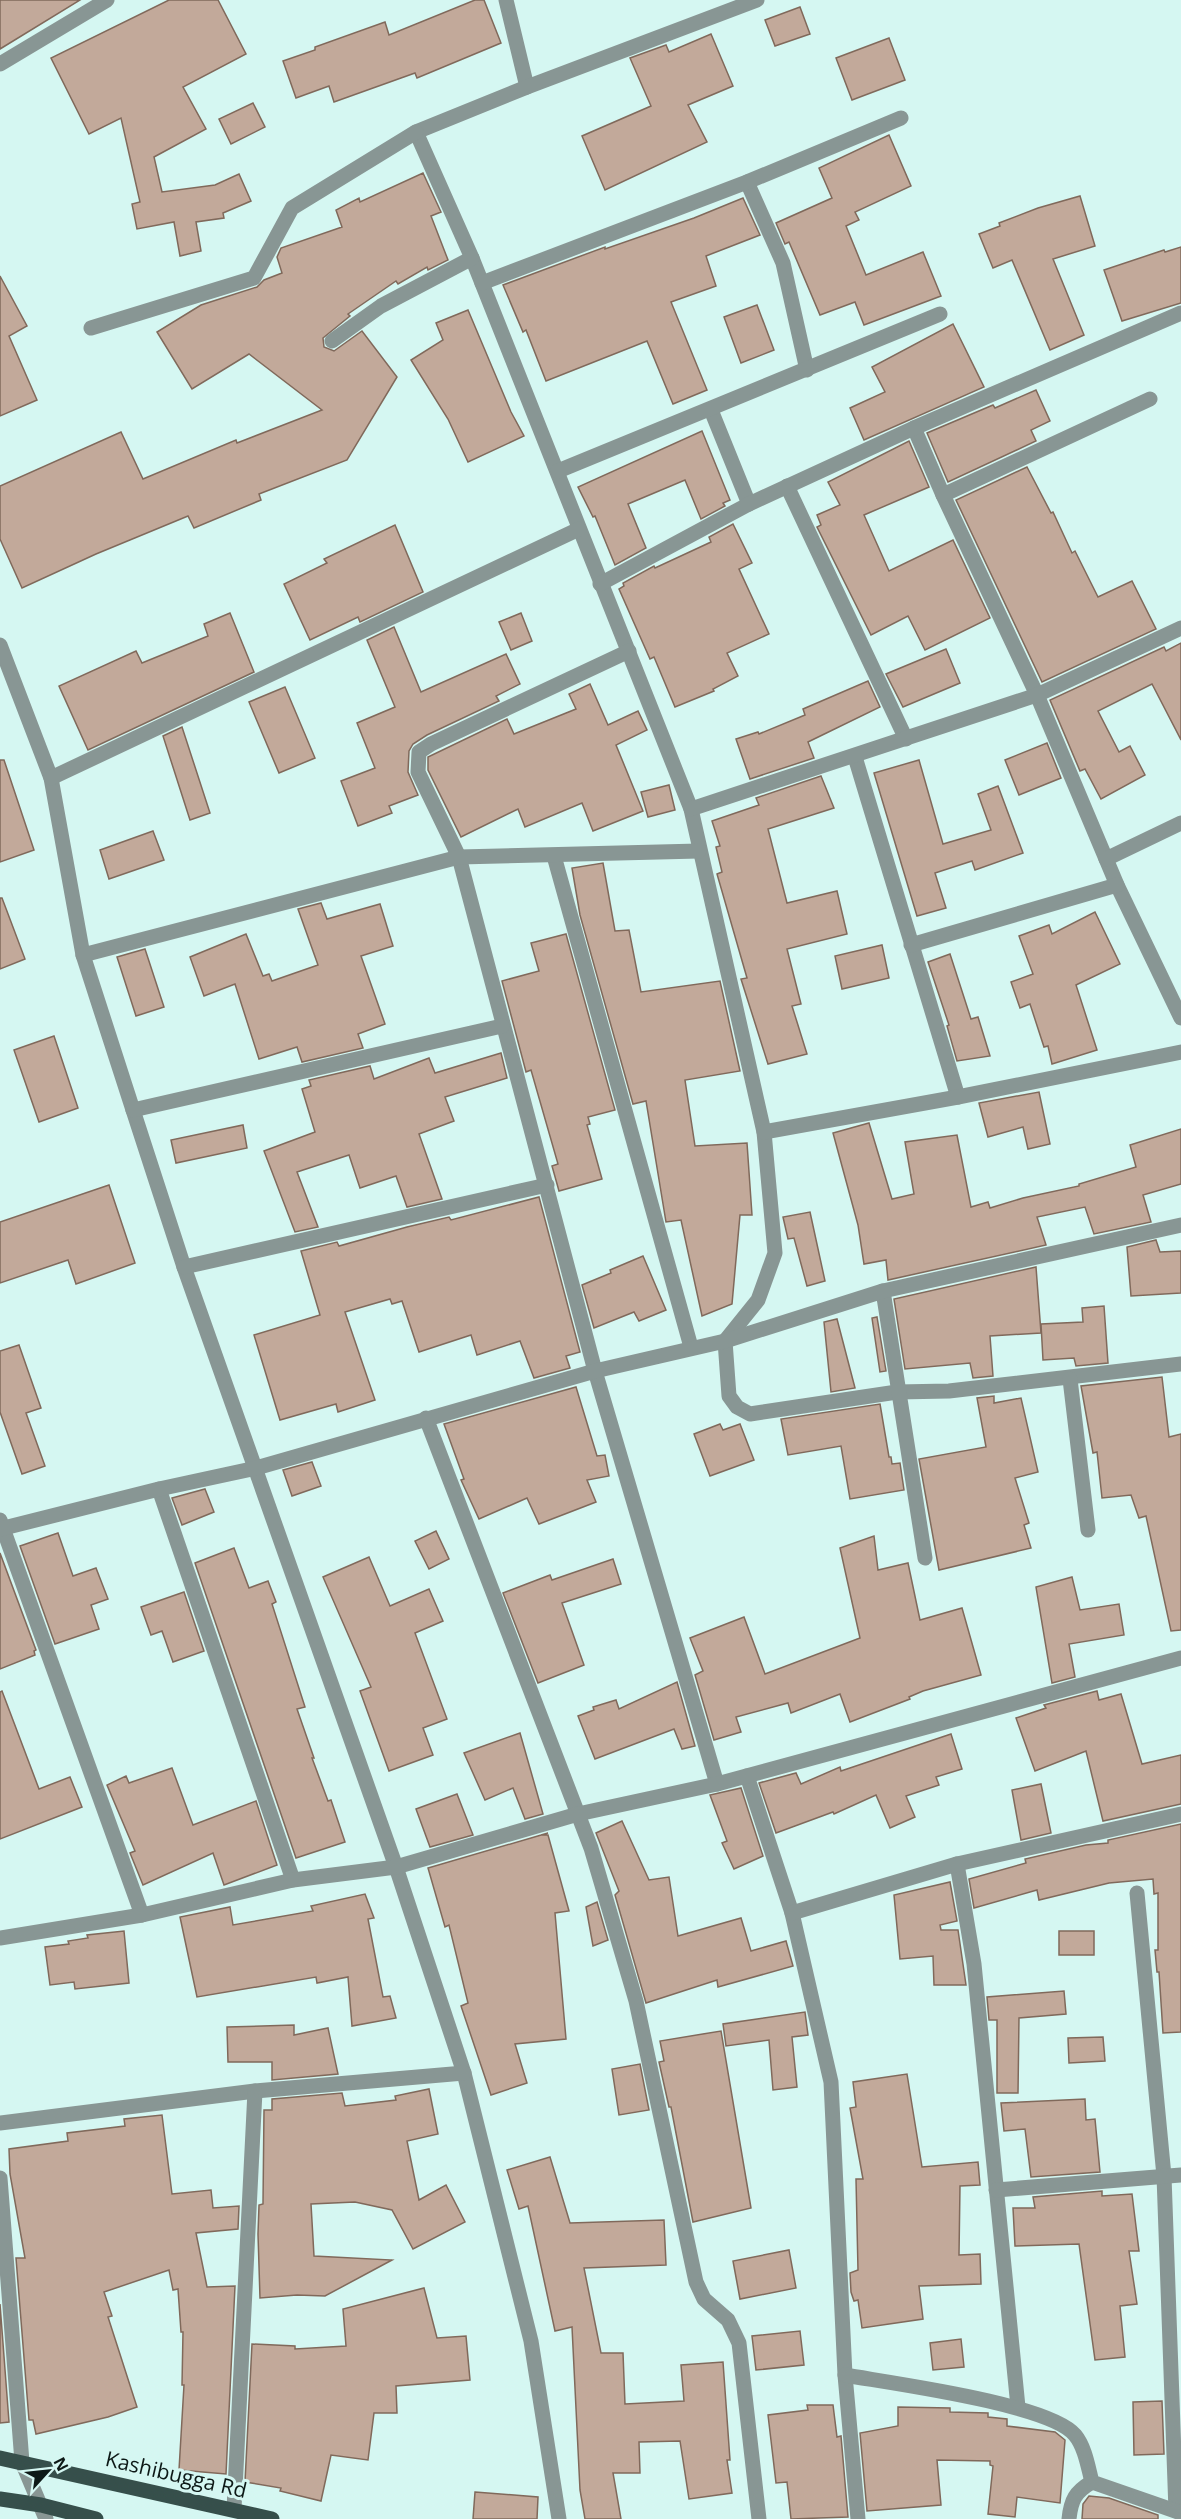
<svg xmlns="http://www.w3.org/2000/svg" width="1181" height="2519" viewBox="0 0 1181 2519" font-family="'Open Sans',sans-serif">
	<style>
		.building { fill: #c2a99a; stroke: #80695b; stroke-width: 1.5 }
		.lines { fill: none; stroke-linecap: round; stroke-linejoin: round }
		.minor { stroke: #889694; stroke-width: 15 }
		.major { stroke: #364f4b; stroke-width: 15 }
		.labels { text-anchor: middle; stroke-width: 6; stroke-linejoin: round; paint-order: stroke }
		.street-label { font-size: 21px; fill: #0d1917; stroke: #d5f7f2 }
	</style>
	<rect width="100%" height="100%" fill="#d5f7f2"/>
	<g class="building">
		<path d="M0,0H80L0,49Z"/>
		<path d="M169,0H218L246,54L183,87L206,129L154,157L162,192L215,185L239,174L251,201L223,213L224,218L196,222L201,251L180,256L174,222L137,229L132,204L140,202L121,118L89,134L51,58Z"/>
		<path d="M475,0H484L501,43L417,78L415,73L334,102L329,86L296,98L283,61L315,50V47L385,22L389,35Z"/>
		<path d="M800,7L810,34L775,46L765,20Z"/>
		<path d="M711,34L733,86L688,105L707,142L605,190L582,136L651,106L630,58L666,45L669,52Z"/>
		<path d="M889,38L905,80L852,100L836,58Z"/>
		<path d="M253,103L265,127L231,144L219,119Z"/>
		<path d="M889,135L911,186L855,212L859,220L846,226L866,275L923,252L941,296L864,325L855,302L820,315L789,242L785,244L776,223L832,198L819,168Z"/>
		<path d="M423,173L441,212L431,216L448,260L428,270L427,267L398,284L396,281L348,314L350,316L323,338L324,347L334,351L362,331L397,377L347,460L259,494L261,500L194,528L188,516L96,554L22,588L0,539V486L121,432L143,479L236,440L237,443L322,410L249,354L192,389L157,332L201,305L257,287L264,280L282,273L277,257L281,248L342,227L336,210L359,198L360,202Z"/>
		<path d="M1080,196L1095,246L1053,259L1084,335L1050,350L1012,260L993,268L979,234L1000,226L999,223L1038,208Z"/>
		<path d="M743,198L760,235L706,256L716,286L671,302L707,390L673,404L647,341L546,381L526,330L523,332L503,285L605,247V249L694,218Z"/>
		<path d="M1181,247V303L1122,321L1104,270L1164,250L1165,252Z"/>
		<path d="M0,276L27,326L9,336L37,400L0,416Z"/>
		<path d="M757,305L774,350L741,363L724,317Z"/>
		<path d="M468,310L511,412L524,436L468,462L448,419L411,360L443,340L436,323Z"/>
		<path d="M953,324L984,387L864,440L850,408L885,392L872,367Z"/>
		<path d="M1036,390L1050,421L1031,430L1036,441L948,482L927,433L993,405L995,408Z"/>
		<path d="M702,431L730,500L723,503L725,506L701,519L685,480L628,504L646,548L615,565L595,516L593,517L578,487Z"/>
		<path d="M909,441L929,487L864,515L889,571L953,540L990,618L925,650L908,616L871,635L817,527L821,525L817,515L840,505L828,482Z"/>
		<path d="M1027,467L1051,513L1053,512L1072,553L1075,551L1098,597L1132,581L1156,629L1042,682L956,500Z"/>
		<path d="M733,524L752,563L739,569L769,634L727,653L738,676L713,689L714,691L675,707L654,657L650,659L619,589L624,586L623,583L654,566L655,568L711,542L709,537Z"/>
		<path d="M395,525L423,592L360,622L358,617L310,640L284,584L327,563L324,559Z"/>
		<path d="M230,613L254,672L88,750L59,686L136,651L142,663L208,636L204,624Z"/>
		<path d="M521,613L532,641L511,650L499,622Z"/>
		<path d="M394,627L421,692L506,654L520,684L496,696L499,701L427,735L413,744L409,751L408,772L418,795L389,806L392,813L358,826L341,781L375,768L357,723L395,707L367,640Z"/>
		<path d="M1181,643V740L1152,684L1098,711L1119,752L1130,746L1145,775L1101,799L1085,769L1080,771L1050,700L1164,647L1166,651Z"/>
		<path d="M946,649L960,683L903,707L886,674Z"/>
		<path d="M868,681L880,707L808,742L814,758L750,779L736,739L758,732L759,734L805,715L803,709Z"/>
		<path d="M590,684L608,725L638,711L647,730L616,745L643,811L593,831L582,803L525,827L518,809L461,837L428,770V757L507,719L514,734L576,709L569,694Z"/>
		<path d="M285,687L315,758L279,773L249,702Z"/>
		<path d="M182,727L210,813L190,820L163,736Z"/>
		<path d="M1047,743L1061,778L1019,795L1005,760Z"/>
		<path d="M0,760H4L34,850L0,862Z"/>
		<path d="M919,760L943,844L991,830L978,794L998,786L1023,853L975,870L972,861L935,873L946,908L917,916L874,773Z"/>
		<path d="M821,776L834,808L768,829L787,903L837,891L847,934L787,949L801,1004L792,1006L807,1054L768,1064L741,979L747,978L717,874L722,872L716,847L720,846L712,821L759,805L756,798Z"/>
		<path d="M669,785L675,810L648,817L641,792Z"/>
		<path d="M153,831L164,860L109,879L100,850Z"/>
		<path d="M603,863L615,931L629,930L641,992L720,981L740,1071L685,1080L695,1146L747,1143L752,1215H740L732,1304L702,1316L681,1220L666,1222L646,1101L633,1104L580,915L572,868Z"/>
		<path d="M0,898H2L25,959L0,969Z"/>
		<path d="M321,903L327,919L380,904L393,946L361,956L385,1024L358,1034L363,1048L302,1062L297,1047L259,1059L235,984L204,996L190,957L246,934L263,976L269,974L272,981L318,965L298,909Z"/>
		<path d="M1095,912L1120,964L1076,985L1097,1050L1052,1064L1048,1046L1044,1047L1030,1004L1020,1008L1011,982L1033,974L1019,936L1049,925L1052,934Z"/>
		<path d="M566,934L615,1110L588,1117L590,1124L587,1125L602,1179L559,1191L552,1166L558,1164L531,1070L526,1072L502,981L539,971L531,943Z"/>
		<path d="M882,945L889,978L842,989L835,956Z"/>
		<path d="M145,949L164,1007L136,1016L117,957Z"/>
		<path d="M950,954L971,1019L978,1017L990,1056L957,1061L947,1026L949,1025L928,962Z"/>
		<path d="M54,1036L78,1108L39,1122L14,1050Z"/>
		<path d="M501,1053L507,1078L445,1097L454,1121L419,1134L442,1199L407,1207L396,1176L360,1188L349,1155L297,1172L318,1227L295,1232L264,1151L315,1132L302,1089L311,1086L309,1080L370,1066L374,1079L429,1058L435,1073Z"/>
		<path d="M1039,1092L1050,1144L1028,1149L1023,1127L988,1137L979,1103Z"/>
		<path d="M869,1123L892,1199L914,1194L905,1142L957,1135L971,1207L988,1202L990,1208L1023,1198L1079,1186V1184L1136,1167L1130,1145L1181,1129V1184L1143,1195L1151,1222L1094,1234L1085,1207L1037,1217L1046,1245L888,1280L886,1260L864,1264L858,1225L833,1133Z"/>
		<path d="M243,1125L247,1148L176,1163L171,1140Z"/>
		<path d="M109,1185L135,1263L76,1284L68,1260L0,1283V1222Z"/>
		<path d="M539,1197L580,1352L566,1356L570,1368L534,1378L520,1341L477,1355L471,1335L419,1352L402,1301L392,1304L390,1299L345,1312L375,1400L338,1412L336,1404L280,1420L254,1335L320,1315L301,1251L337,1242L339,1246L407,1227L449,1217L451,1220Z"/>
		<path d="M810,1212L825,1281L807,1286L794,1238L788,1239L783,1217Z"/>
		<path d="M1156,1240L1160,1252L1181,1251V1293L1131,1296L1127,1247Z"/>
		<path d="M643,1256L666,1310L639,1321L634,1312L594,1328L582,1285L611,1273L610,1270Z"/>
		<path d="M1036,1267L1041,1333L990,1336L993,1376L973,1378L970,1363L905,1369L894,1299Z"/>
		<path d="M1104,1306L1108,1363L1076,1366L1074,1358L1043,1360L1041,1324L1083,1322L1082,1308Z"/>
		<path d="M877,1317L886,1371L880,1372L872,1318Z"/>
		<path d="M837,1319L855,1388L831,1392L824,1322Z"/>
		<path d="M19,1345L41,1408L26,1413L45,1466L22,1474L0,1412V1351Z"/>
		<path d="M1162,1377L1169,1437L1181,1434V1630L1171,1631L1146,1516L1139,1518L1131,1495L1102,1498L1097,1452L1093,1453L1081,1386Z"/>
		<path d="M576,1387L597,1456L605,1455L609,1476L587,1480L596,1502L539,1524L527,1498L479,1519L461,1480L464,1479L444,1424Z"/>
		<path d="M994,1396V1403L1021,1398L1038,1472L1015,1478L1029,1523L1024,1525L1031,1548L939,1570L919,1459L986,1447L977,1398Z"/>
		<path d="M880,1404L889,1457H891L892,1464L900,1463L904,1490L850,1499L841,1446L788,1455L781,1419Z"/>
		<path d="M720,1424L723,1430L740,1424L754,1460L710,1476L694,1434Z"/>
		<path d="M312,1462L321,1486L292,1496L283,1470Z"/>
		<path d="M205,1489L214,1512L182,1525L172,1498Z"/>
		<path d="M436,1531L449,1559L429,1569L415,1541Z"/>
		<path d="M58,1533L73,1576L96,1568L108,1599L91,1605L99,1629L55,1644L20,1546Z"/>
		<path d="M874,1536L878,1570L908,1563L920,1620L962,1608L981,1675L923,1691L909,1697L910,1699L850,1722L840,1694L791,1713L788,1703L736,1717L741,1732L714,1740L695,1675L703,1671L690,1638L744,1617L765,1674L860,1638L840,1548Z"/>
		<path d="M234,1548L249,1588L268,1581L276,1602L272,1604L305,1707L297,1709L314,1758H312L328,1801L331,1800L345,1842L296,1858L195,1563Z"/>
		<path d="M0,1553L36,1650L34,1651L35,1655L0,1669Z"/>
		<path d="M369,1557L390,1606L429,1589L443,1621L415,1633L447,1719L423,1728L433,1755L389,1771L360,1691L371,1687L323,1577Z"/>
		<path d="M613,1559L621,1584L562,1603L584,1665L538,1683L503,1593L550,1575L552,1580Z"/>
		<path d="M1072,1577L1080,1610L1119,1604L1124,1635L1069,1644L1075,1677L1052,1683L1036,1587Z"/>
		<path d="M184,1592L204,1651L173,1662L162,1631L151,1635L141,1607Z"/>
		<path d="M677,1682L695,1746L682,1749L674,1729L595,1759L578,1716L594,1710L593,1707L616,1700L619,1709Z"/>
		<path d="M2,1691L39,1789L70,1777L82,1807L0,1839V1692Z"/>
		<path d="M1097,1691L1099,1700L1121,1694L1142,1764L1181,1755V1804L1103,1821L1086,1751L1035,1771L1016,1718L1046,1708L1044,1705Z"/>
		<path d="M520,1733L543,1814L525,1819L513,1788L485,1800L464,1753Z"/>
		<path d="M951,1734L962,1769L936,1777L939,1785L906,1796L915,1817L890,1828L876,1795L834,1814L833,1812L776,1833L759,1783L796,1773L801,1784L840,1767L841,1771Z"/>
		<path d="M172,1768L193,1825L256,1801L277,1865L224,1885L213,1853L143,1885L130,1853L135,1851L107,1785L126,1776L129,1783Z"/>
		<path d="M1041,1784L1051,1833L1021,1840L1012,1790Z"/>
		<path d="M741,1788L763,1856L734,1869L722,1843L727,1841L710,1795Z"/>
		<path d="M457,1794L473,1835L430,1847L416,1809Z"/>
		<path d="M622,1821L649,1880L669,1877L678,1936L741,1918L751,1951L786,1941L793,1966L718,1987L717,1980L646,2003L615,1895L619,1891L596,1833Z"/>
		<path d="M1181,1824V2032L1163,2033L1159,1972H1157L1155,1950H1158V1893L1154,1894L1153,1879L1109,1883L1039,1900L1037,1890L974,1908L969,1879L1026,1863L1025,1859L1086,1845L1108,1843V1840Z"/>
		<path d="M548,1833L541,1835H548L569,1911L555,1913L566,2039L515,2044L527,2083L491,2095L461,2006L468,2003L449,1925L445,1927L428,1868Z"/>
		<path d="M950,1882L957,1921L940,1925L941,1930H958L966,1985H934L933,1956L900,1959L894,1895Z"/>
		<path d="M365,1894L374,1918L368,1919L383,1997L390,1996L396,2018L352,2026L348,1977L317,1983L316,1977L197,1997L180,1917L230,1907L233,1925L313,1911L311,1906Z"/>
		<path d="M597,1902L608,1940L593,1946L586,1907Z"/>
		<path d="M124,1931L129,1983L75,1989L74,1982L50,1985L45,1947L69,1944L68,1941L88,1938L87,1935Z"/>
		<rect x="1059" y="1931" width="35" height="24"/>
		<path d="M1064,1991L1066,2014L1019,2018L1018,2093H997V2020H989L987,1997Z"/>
		<path d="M805,2012L808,2035L792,2037L797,2087L773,2090L769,2040L726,2046L723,2024Z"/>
		<path d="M294,2025V2035L328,2028L338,2074L272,2080V2062H228L227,2027Z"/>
		<path d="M721,2031L751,2208L693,2222L671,2107H669L659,2062L664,2061L660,2041Z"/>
		<path d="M1103,2037L1105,2061L1069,2063L1068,2038Z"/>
		<path d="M640,2064L649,2110L619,2115L612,2069Z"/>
		<path d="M907,2074L922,2167L978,2162L980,2185L960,2186L959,2255L980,2254L981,2284L919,2286L923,2319L862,2328L858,2300L854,2301L851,2292L850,2273L858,2270L856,2179H863L850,2108L856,2107L853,2082Z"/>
		<path d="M429,2089L438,2134L407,2141L419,2200L446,2185L465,2222L413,2249L392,2210L355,2202L311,2204L314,2256L392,2260L325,2296L297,2295L260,2298L258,2234L259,2205L263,2204L264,2110H272V2099L342,2093L345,2106L396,2100L395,2096Z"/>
		<path d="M1085,2099L1086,2120L1095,2119L1100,2172L1031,2177L1025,2129L1004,2131L1001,2103Z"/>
		<path d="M162,2115L172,2194L211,2190L213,2208L239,2206L238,2229L196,2233L207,2287L235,2286L226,2474L179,2470L184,2385H182L183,2332H181L178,2289L173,2290L169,2270L104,2292L112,2316L108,2317L137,2407L108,2417L36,2434L33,2420H29L16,2258H25L10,2174L9,2149L68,2141L67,2133L125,2126L124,2119Z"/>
		<path d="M550,2157L570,2223L664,2220L666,2265L584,2268L601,2353H623L625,2404L684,2401L681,2365L723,2362L730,2460H727L732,2493L689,2499L680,2441L639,2442L640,2473H613L621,2519H585L580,2490L572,2327L555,2331L528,2206L519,2209L507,2170Z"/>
		<path d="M1102,2191V2196L1132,2194L1139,2251H1129L1137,2304L1120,2306L1125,2357L1095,2360L1079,2244L1015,2246L1013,2208H1035L1033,2197Z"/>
		<path d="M789,2250L796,2288L740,2299L733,2261Z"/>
		<path d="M424,2288L437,2338L466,2336L470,2380L396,2386L397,2413H374L368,2460L331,2455L321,2501L280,2491L281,2488L245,2482L252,2344L295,2346V2349L346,2346L343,2309Z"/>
		<path d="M0,2304L9,2422L0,2423Z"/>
		<path d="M800,2331L804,2365L756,2370L752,2336Z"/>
		<path d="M961,2339L964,2367L933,2370L930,2343Z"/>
		<path d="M1162,2401L1164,2454L1134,2455L1133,2402Z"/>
		<path d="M807,2405H833L837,2437L841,2436L848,2517L791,2519L787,2482L776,2483L768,2415L808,2410Z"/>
		<path d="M898,2407L950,2408V2412L988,2413V2417L1007,2419V2426L1055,2432L1065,2440L1060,2503L1017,2497L1015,2517L988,2514L993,2466L990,2465V2461L937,2460L941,2505L867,2511L860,2433L898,2426Z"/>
		<path d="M475,2492L538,2497L537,2519H473Z"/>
		<path d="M1089,2496L1109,2498L1158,2515V2519H1082L1083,2504Z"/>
	</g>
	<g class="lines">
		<g class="minor">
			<path d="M506,0L527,87"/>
			<path d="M757,0L527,87L416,132L472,258L691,809L764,1132L775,1253L758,1300L725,1341L729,1396L737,1407L750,1414L897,1392L949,1391L1181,1364"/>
			<path d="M0,64L107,0"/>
			<path d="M747,182L783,263L807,370"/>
			<path d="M482,283L747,182L901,118"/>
			<path d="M91,328L254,278L292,208L416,132"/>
			<path d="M332,341L381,306L472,258"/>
			<path d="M711,410L749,504"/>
			<path d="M914,428L943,495L1037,695L1117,885L1181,1018"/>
			<path d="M558,471L940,314"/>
			<path d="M787,486L906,739"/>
			<path d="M943,495L1150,399"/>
			<path d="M600,584L749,504L914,428L1181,313"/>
			<path d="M0,645L51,778L83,955L133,1110L184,1267L396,1867L464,2073L531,2341L559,2519"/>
			<path d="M629,651L431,744L419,752L418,772L459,857L595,1371L717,1784"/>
			<path d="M855,757L958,1097"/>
			<path d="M51,778L579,529"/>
			<path d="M691,809L1037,695L1181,628"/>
			<path d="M554,856L691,1347"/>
			<path d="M1106,859L1181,823"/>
			<path d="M911,945L1117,885"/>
			<path d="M83,955L459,857L699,851"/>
			<path d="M133,1110L502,1026"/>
			<path d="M764,1132L958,1097L1181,1052"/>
			<path d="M184,1267L547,1185"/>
			<path d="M883,1291L925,1558"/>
			<path d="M1070,1379L1088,1530"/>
			<path d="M426,1418L591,1848L636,2001L696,2282L704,2299L728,2320L739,2343L759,2519"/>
			<path d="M159,1489L293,1880"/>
			<path d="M0,1520L142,1915"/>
			<path d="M0,1529L159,1489L256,1468L595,1371L725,1341L883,1291L1181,1225"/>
			<path d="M747,1776L792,1913L831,2082L845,2375L858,2519"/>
			<path d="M957,1864L974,1964L1018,2407"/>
			<path d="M1137,1893L1164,2176L1176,2511"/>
			<path d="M792,1913L957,1864L1181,1814"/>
			<path d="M0,1938L142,1915L293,1880L396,1867L578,1814L717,1784L1181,1658"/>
			<path d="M0,2123L255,2091L464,2073"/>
			<path d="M0,2178L22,2462L46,2519"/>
			<path d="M996,2190L1181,2175"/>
			<path d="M845,2375C890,2383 1050,2404 1075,2435C1085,2447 1088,2467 1092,2482L1181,2513"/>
			<path d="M234,2509L255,2091"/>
			<path d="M1069,2519C1071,2500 1075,2492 1092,2482"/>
		</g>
		<g class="major">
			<path d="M0,2458L272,2519"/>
			<path d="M0,2499L41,2505L96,2519"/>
		</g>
	</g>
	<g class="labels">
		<g class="street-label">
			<text transform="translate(176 2475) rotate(13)" y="7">Kashibugga Rd</text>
		</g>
	</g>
	<g transform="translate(48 2471) rotate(63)" stroke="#d5f7f2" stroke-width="4.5" paint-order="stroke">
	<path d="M0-4.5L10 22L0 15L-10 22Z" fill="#0d1917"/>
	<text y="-9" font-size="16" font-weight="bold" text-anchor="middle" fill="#0d1917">N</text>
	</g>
</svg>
